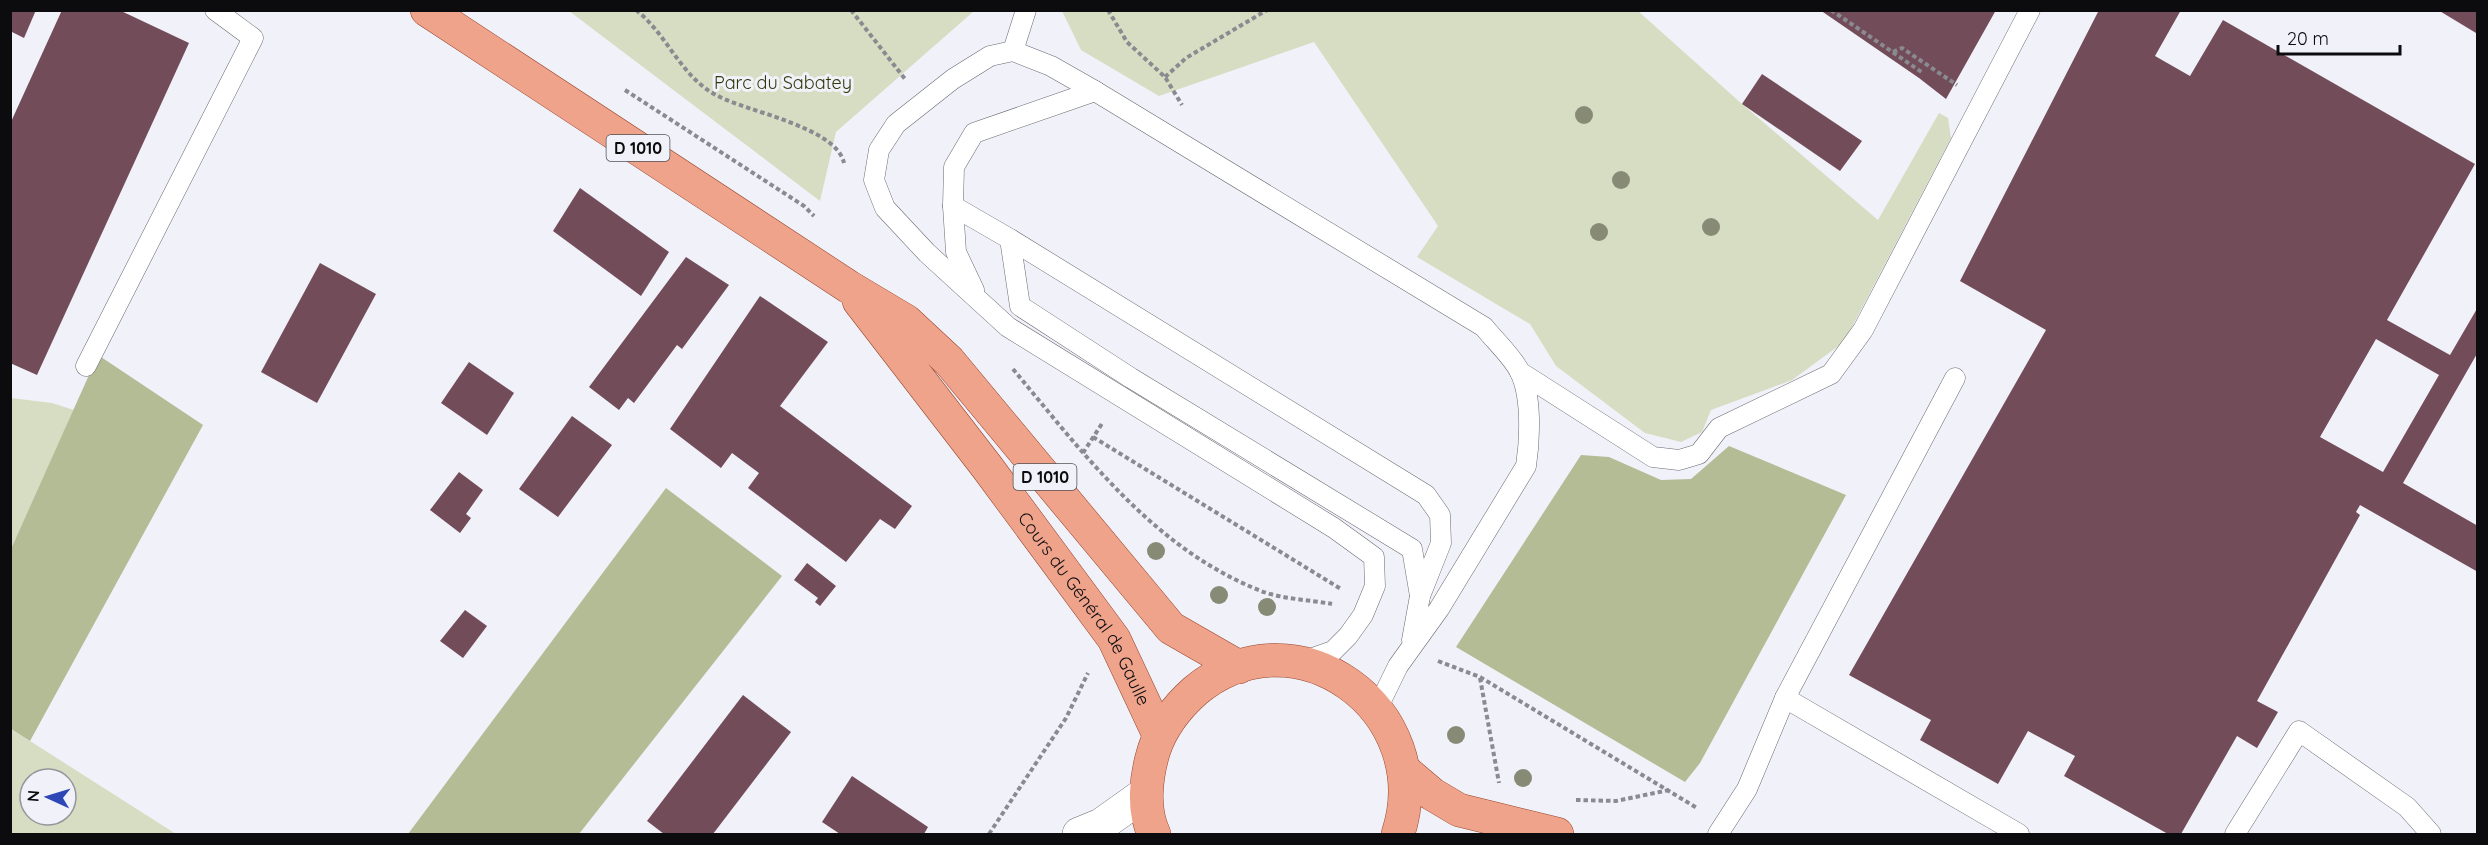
<svg xmlns="http://www.w3.org/2000/svg" width="2488" height="845" viewBox="0 0 2488 845" font-family="Quicksand,sans-serif">
	<style>
		.green { fill: #d7ddc2; fill-rule: evenodd }
		.forest { fill: #b4bc96 }
		.building { fill: #724d59; fill-rule: evenodd }
		.lines { fill: none; stroke-linecap: round; stroke-linejoin: round }
		.service-casing { stroke: #696970; stroke-width: 21 }
		.minor-casing { stroke: #696970; stroke-width: 34 }
		.primary-casing { stroke: #97462c; stroke-width: 34 }
		.path { stroke: #8a8a90; stroke-width: 4; stroke-dasharray: 4.5 3; stroke-linecap: butt }
		.service { stroke: #fff; stroke-width: 20 }
		.minor { stroke: #fff; stroke-width: 33 }
		.primary { stroke: #eea38a; stroke-width: 33 }
		.tree { fill: #878b75 }
		.labels { text-anchor: middle; stroke-width: 6; stroke-linejoin: round; paint-order: stroke }
		.shield { fill: #f1f1fa; stroke: #515156; stroke-width: 1.5 }
		.shield-label { font-size: 16px; font-weight: bold; fill: #0c0c0f }
		.park-label { font-size: 18px; fill: #313808; stroke: #f1f1fa }
		.street-label { font-size: 18px; fill: #0c0c0f; stroke: #f1f1fa }
	</style>
	<rect width="100%" height="100%" fill="#f1f1fa"/>
	<g class="green">
		<path d="M569,11H974L836,132L820,201Z"/>
		<path d="M1062,11H1638L1742,104L1878,220L1939,113L1948,118L1951,138L1844,342L1792,380L1711,410L1702,432L1681,442L1645,433L1556,366L1530,324L1417,257L1438,226L1314,42L1159,96L1081,50Z"/>
		<path d="M11,398L52,403L74,410L11,549Z"/>
		<path d="M10,729L30,741L176,834H11ZM30,779H66V815H30Z"/>
	</g>
	<g class="forest">
		<path d="M98,355L203,425L30,741L11,729V549Z"/>
		<path d="M1729,446L1846,495L1700,763L1685,782L1456,647L1581,455L1609,457L1661,480L1691,479Z"/>
		<path d="M666,488L782,576L579,834H408Z"/>
	</g>
	<g class="building">
		<path d="M10,10H36L24,38L10,31Z"/>
		<path d="M62,10H119L189,43L37,375L10,363V124Z"/>
		<path d="M1820,10H1996L1946,99L1919,78Z"/>
		<path d="M2099,10H2181L2155,56L2190,76L2223,20L2475,164L2387,320L2450,355L2478,307V352L2403,483L2478,526V572L2360,505L2356,512L2360,515L2257,701L2278,712L2257,748L2237,736L2181,834H2168L2064,776L2075,756L2028,731L1998,784L1920,740L1931,720L1849,675L2046,330L1960,281ZM2376,339L2439,375L2383,472L2320,437Z"/>
		<path d="M2438,10H2478V31L2476,33Z"/>
		<path d="M1762,74L1862,141L1840,171L1742,104Z"/>
		<path d="M580,188L669,252L641,296L553,231Z"/>
		<path d="M686,257L729,285L682,349L677,345L634,403L628,398L619,410L589,387Z"/>
		<path d="M320,263L376,294L317,403L261,372Z"/>
		<path d="M760,296L828,342L780,406L912,506L895,529L880,519L846,562L748,488L759,473L732,453L721,468L670,429Z"/>
		<path d="M469,362L514,393L487,435L441,403Z"/>
		<path d="M572,416L612,445L558,517L519,489Z"/>
		<path d="M459,472L483,490L466,514L471,518L460,533L430,510Z"/>
		<path d="M807,563L836,586L820,606L815,602L818,598L794,580Z"/>
		<path d="M465,610L487,626L463,658L440,641Z"/>
		<path d="M743,695L791,732L713,834H664L647,821Z"/>
		<path d="M852,776L928,827L924,834H840L822,822Z"/>
	</g>
	<g class="lines">
		<g class="service-casing">
			<g id="service">
				<path d="M1013,51L1026,10"/>
				<path d="M953,206L1010,239L1426,495L1440,515L1441,543L1420,596"/>
				<path d="M1010,239L1020,306L1131,378L1412,549L1420,596L1412,640"/>
				<path d="M974,290L956,252L953,206L954,167L974,133L1095,91"/>
				<path d="M86,366L253,38L215,10"/>
				<path d="M1520,372L1653,457L1679,460L1699,454L1719,428L1831,374L1863,330L2030,10"/>
				<path d="M1302,662L1333,651L1348,636L1363,615L1375,586L1374,557L1334,528L1008,327L927,253L885,208L874,180L879,150L896,124L953,79L990,56L1013,51L1051,66L1095,91L1484,327C1495,341 1512,356 1520,372C1532,396 1530,440 1526,466L1439,609L1398,666L1377,709"/>
				<path d="M1785,698L2019,834"/>
				<path d="M1718,834L1747,789L1785,698L1955,378"/>
				<path d="M2235,834L2299,731L2407,807L2431,834"/>
			</g>
		</g>
		<g class="minor-casing">
			<path id="minor" d="M1079,834L1101,825L1146,793"/>
		</g>
		<g class="primary-casing">
			<g id="primary">
				<path d="M427,10L849,287L906,321L949,361L1171,628L1239,667"/>
				<path id="s1" d="M859,301L987,467L1114,639L1159,735"/>
				<path d="M1405,771L1432,794L1459,810L1557,834"/>
				<path d="M1154,834C1142,809 1146,776 1154,750C1162,726 1176,708 1195,691C1296,606 1438,711 1398,834"/>
			</g>
		</g>
		<g class="path">
			<path d="M636,10C668,35 681,78 718,96C748,112 836,127 844,163"/>
			<path d="M851,10L905,79"/>
			<path d="M1108,10L1127,42L1165,77L1182,105"/>
			<path d="M1831,10L1923,73"/>
			<path d="M1893,52L1902,48L1957,85"/>
			<path d="M1165,77L1186,58L1267,10"/>
			<path d="M625,90L804,206L814,216"/>
			<path d="M1013,369C1084,454 1154,549 1261,591C1282,599 1310,600 1332,604"/>
			<path d="M1093,437L1341,589"/>
			<path d="M1083,453L1103,422"/>
			<path d="M1438,661L1480,677L1697,808"/>
			<path d="M1480,678L1499,783"/>
			<path d="M1576,800L1616,801L1669,790"/>
			<path d="M989,834L1066,718L1088,673"/>
		</g>
		<use href="#service" class="service"/>
		<use href="#minor" class="minor"/>
		<use href="#primary" class="primary"/>
	</g>
	<g class="tree">
		<circle cx="1584" cy="115" r="9"/>
		<circle cx="1621" cy="180" r="9"/>
		<circle cx="1711" cy="227" r="9"/>
		<circle cx="1599" cy="232" r="9"/>
		<circle cx="1156" cy="551" r="9"/>
		<circle cx="1219" cy="595" r="9"/>
		<circle cx="1267" cy="607" r="9"/>
		<circle cx="1456" cy="735" r="9"/>
		<circle cx="1523" cy="778" r="9"/>
	</g>
	<g class="labels">
		<g class="shield">
			<rect x="606.5" y="135" width="63" height="26" rx="4.5"/>
			<rect x="1013.5" y="464" width="63" height="26" rx="4.5"/>
		</g>
		<g class="shield-label">
			<text x="638" y="154">D 1010</text>
			<text x="1045" y="483">D 1010</text>
		</g>
		<g class="park-label">
			<text x="783" y="89">Parc du Sabatey</text>
		</g>
		<g class="street-label">
			<text dy="6" stroke="none"><textPath href="#s1" startOffset="382">Cours du Général de Gaulle</textPath></text>
		</g>
	</g>
	<rect width="2488" height="845" fill="none" stroke="#0c0c0f" stroke-width="24"/>
	<g transform="translate(48 797) rotate(274)"><circle r="28" fill="#f1f1fa" stroke="#95959c" stroke-width="1.5"/>
	<path d="M0-4.5L10 22L0 15L-10 22Z" fill="#2e47b7"/>
	<text y="-9" font-size="16" font-weight="bold" text-anchor="middle" fill="#0c0c0f">N</text>
	</g>
	<path d="M2278 45v9h122v-9" fill="none" stroke="#0c0c0f" stroke-width="3"/>
	<text x="2287" y="45" font-size="18" fill="#0c0c0f" stroke="#f1f1fa" stroke-width="4.5" paint-order="stroke">20 m</text>
</svg>
